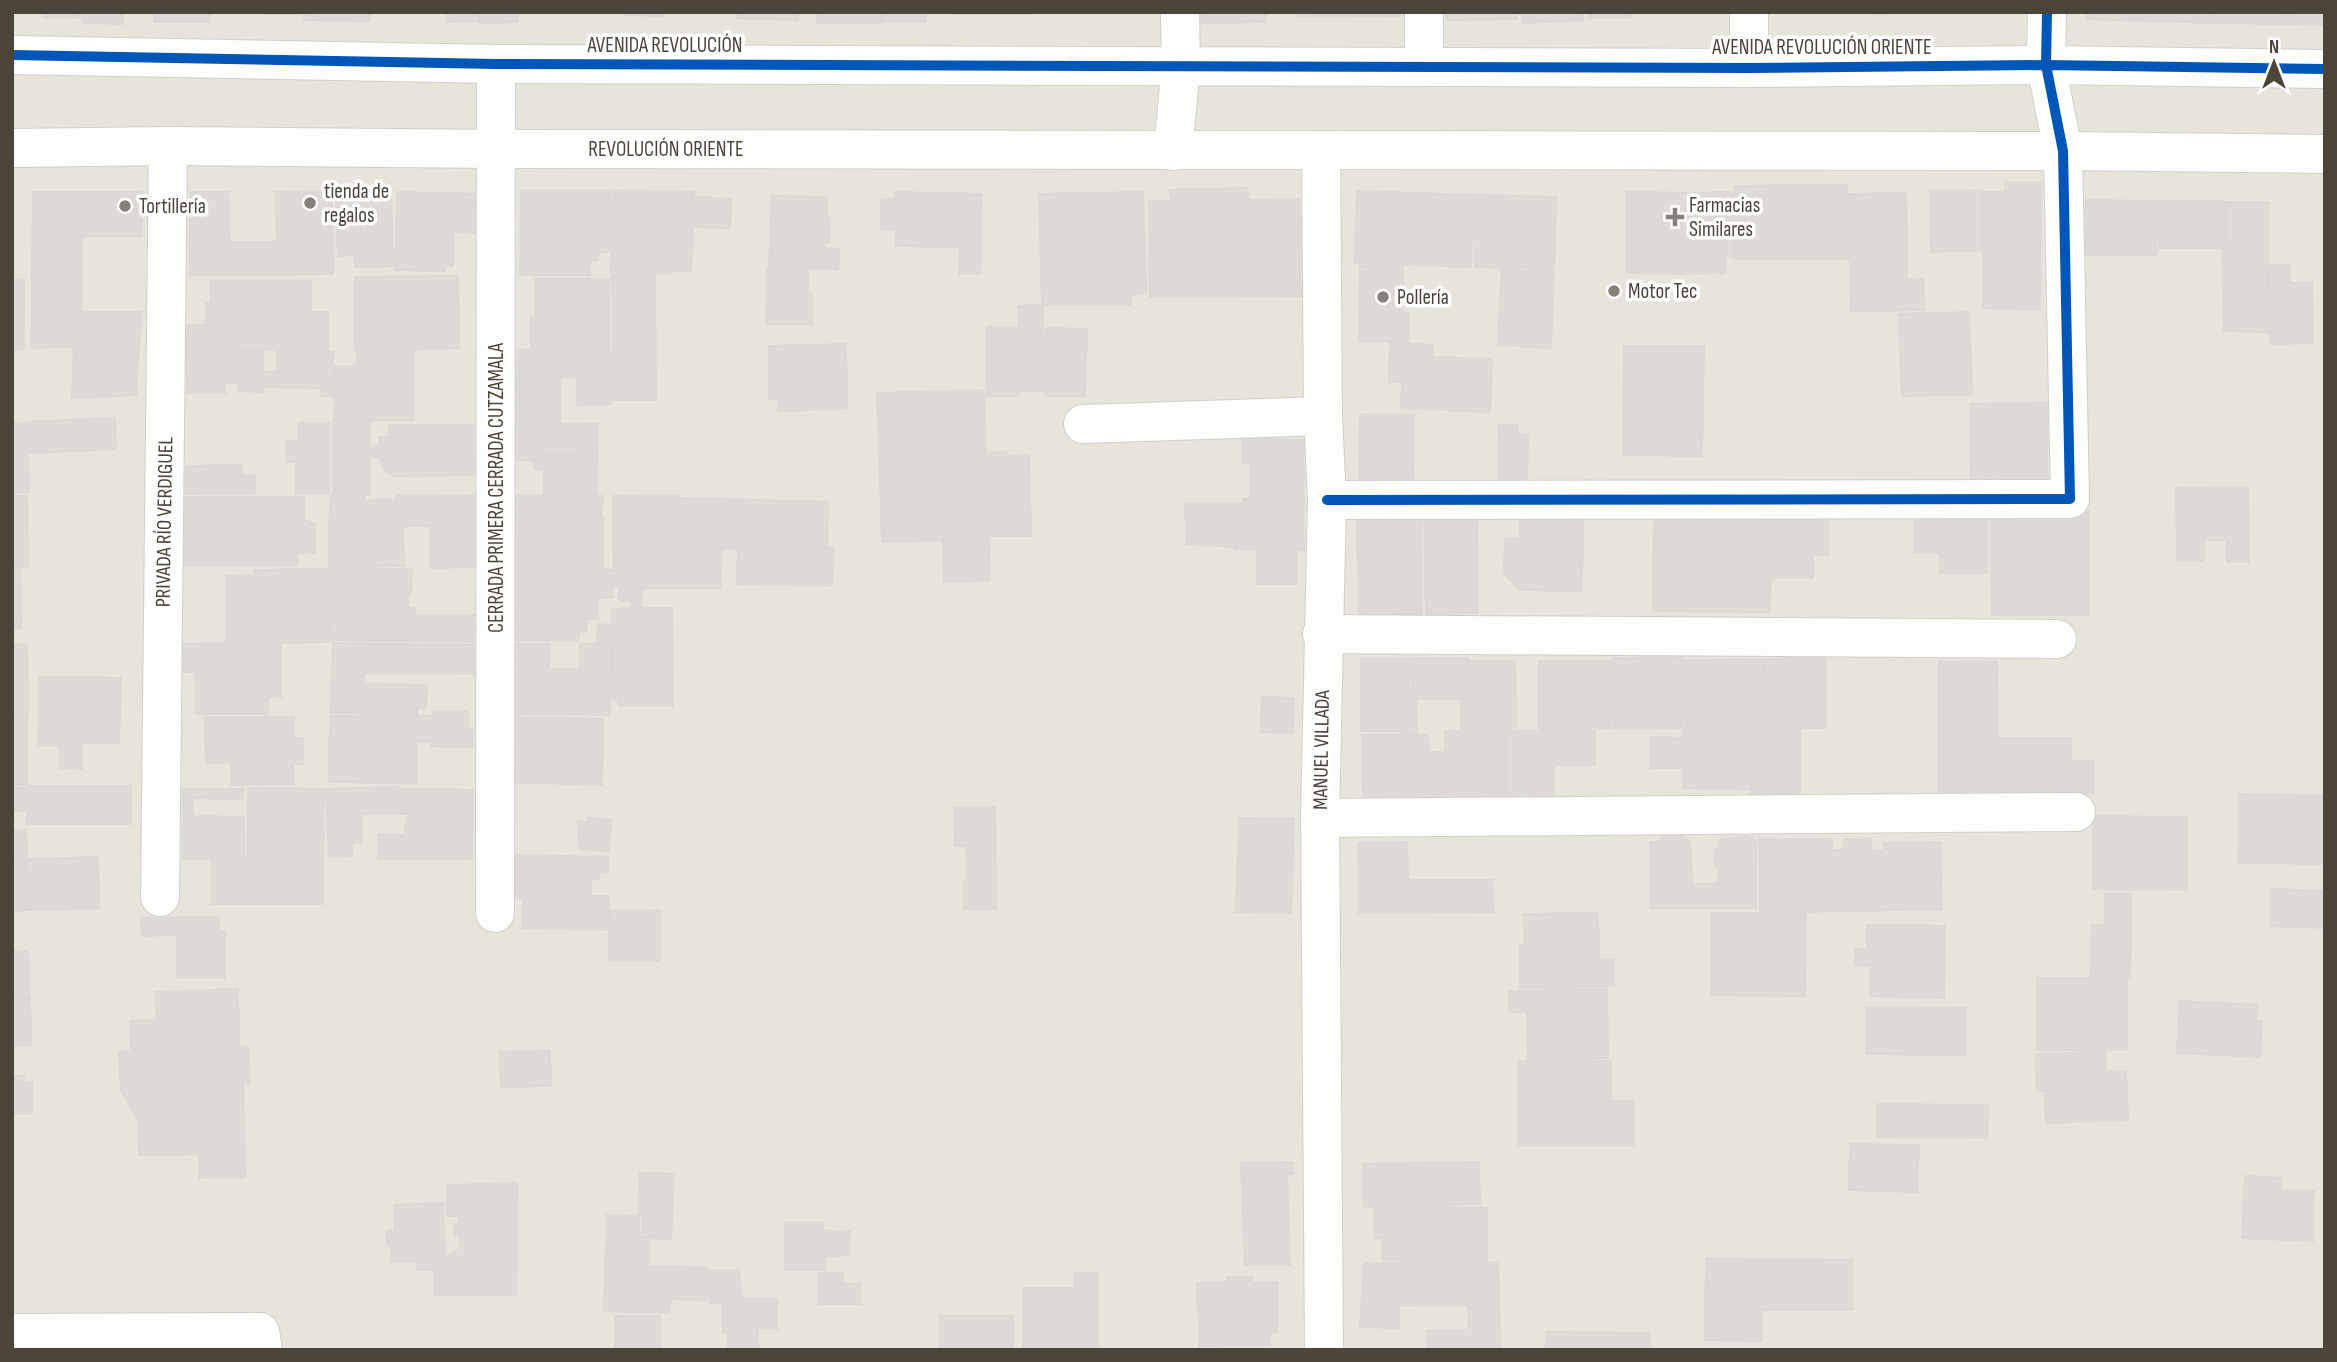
<svg xmlns="http://www.w3.org/2000/svg" width="2337" height="1362" viewBox="0 0 2337 1362" font-family="'Sofia Sans Condensed',sans-serif">
	<style>
		.residential { fill: #e7e4dc }
		.building { fill: #dedbd6; stroke: #dcd9d4; stroke-width: 2 }
		.lines { fill: none; stroke-linecap: round; stroke-linejoin: round }
		.minor-casing { stroke: #d2d0cb; stroke-width: 40 }
		.minor { stroke: #fdfdfc; stroke-width: 38 }
		.cycleway-casing { stroke: #fff; stroke-width: 15 }
		.cycleway { stroke: #0057b8; stroke-width: 10 }
		.poi-dot { fill: #868178; stroke: #fff; stroke-width: 2.5 }
		.labels { text-anchor: middle; stroke-width: 7; stroke-linejoin: round; paint-order: stroke }
		.street-label { font-size: 21px; fill: #4b4439; stroke: #fff }
		.poi-label { font-size: 21px; fill: #4b4439; stroke: #fff; text-anchor: start }
	</style>
	<rect width="100%" height="100%" fill="#f4f2ee"/>
	<rect class="residential" x="12" y="12" width="2313" height="1338"/>
	<g class="building">
		<path d="M44,12H80V18L43,17Z"/>
		<path d="M83,12H123V24L83,23Z"/>
		<rect x="154" y="12" width="56" height="10"/>
		<rect x="263" y="12" width="38" height="2"/>
		<path d="M304,12H370V21L304,20Z"/>
		<path d="M447,12H480V21L447,22Z"/>
		<path d="M479,12H518V22L479,23Z"/>
		<path d="M624,12H663V16L624,15Z"/>
		<path d="M736,12H799L798,20L736,18Z"/>
		<rect x="817" y="12" width="64" height="11"/>
		<path d="M882,12H926V21L882,22Z"/>
		<rect x="951" y="12" width="84" height="2"/>
		<path d="M1199,12H1266V22L1199,23Z"/>
		<path d="M1298,12H1400V16L1298,17Z"/>
		<path d="M1447,12H1517V19L1447,20Z"/>
		<path d="M1522,12H1583V20L1522,23Z"/>
		<path d="M1589,12H1631V18H1588Z"/>
		<path d="M1779,12H1889V14Z"/>
		<path d="M2087,12H2215V23L2086,19Z"/>
		<path d="M2215,12H2289L2288,24L2215,23Z"/>
		<path d="M2289,12H2325V25L2288,24Z"/>
		<path d="M2005,182H2041L2040,309L1983,308V192H2006Z"/>
		<path d="M1847,185L1848,259H1735V186Z"/>
		<path d="M1247,188L1250,200L1300,199L1301,296L1150,297L1149,201H1172L1169,190Z"/>
		<path d="M521,190H610L609,252H598V260H590V275H520Z"/>
		<path d="M613,190L694,192V197L731,199L730,228L693,227L691,271H670V274L611,272Z"/>
		<path d="M1981,190L1982,250L1931,252L1930,191Z"/>
		<path d="M332,191L333,274L190,275V192H228L229,242H277L276,192Z"/>
		<path d="M391,191L393,266L355,267V255L338,256L336,192Z"/>
		<path d="M1357,191L1475,195L1471,267L1355,263Z"/>
		<path d="M33,192H142V236H82V312H141L136,395L72,398L74,346L31,348Z"/>
		<path d="M397,192L482,194L481,233L453,232V266H445V271L395,270Z"/>
		<path d="M895,192L981,194L980,274H959L960,247L896,246V229H881V199H895Z"/>
		<path d="M1143,192L1146,292L1131,295L1130,305H1042L1039,194Z"/>
		<path d="M1627,192L1709,193V274L1627,273Z"/>
		<path d="M1710,192H1733L1734,257H1726L1725,273H1709Z"/>
		<path d="M1906,193L1907,279H1923L1924,310L1851,311L1849,194Z"/>
		<path d="M1476,195L1556,197L1554,269L1475,267Z"/>
		<path d="M772,196L827,197V219L830,218V242H826L824,248L839,249L838,269L769,267Z"/>
		<path d="M2086,200L2157,201L2156,255H2085Z"/>
		<path d="M2159,201H2224V238H2220V248H2159Z"/>
		<path d="M2226,202H2268V332L2224,331L2222,250L2223,240H2226Z"/>
		<path d="M2269,265H2290V283H2312L2313,343L2270,344Z"/>
		<path d="M1360,266L1403,267V313H1409V342L1359,341Z"/>
		<path d="M767,269H808V294H812V324H766Z"/>
		<path d="M1502,270L1554,272L1551,348L1498,345Z"/>
		<path d="M612,275H655L656,400H613Z"/>
		<path d="M458,276L459,348L355,350V277Z"/>
		<path d="M24,279V349H12V280Z"/>
		<path d="M535,279H609V347H531V317H535Z"/>
		<path d="M211,281H311V312H328V350L187,349V325H206V303H211Z"/>
		<path d="M1043,305V391H1019L1018,396H987V327H1019L1018,306Z"/>
		<path d="M1969,312L1972,394L1902,396L1899,314Z"/>
		<path d="M1046,328L1087,329L1085,396H1045Z"/>
		<path d="M1390,343L1433,345L1432,357L1492,359L1490,412L1401,408L1402,382H1389Z"/>
		<path d="M846,344L847,409L778,411V398L769,399V346Z"/>
		<path d="M1624,346H1704L1702,456L1623,455Z"/>
		<path d="M610,348L611,404L577,405V377L560,378V421L517,422L515,350Z"/>
		<path d="M187,350L263,351V372H277V352H333V396H321V388L264,387L263,392L238,391V383L225,382V393H187Z"/>
		<path d="M358,350H414V420H334L335,366H357Z"/>
		<path d="M984,390L990,580L944,582L943,540L882,542L877,393Z"/>
		<path d="M2047,403V483L1971,484L1970,404Z"/>
		<path d="M1360,414L1414,415L1413,480L1359,479Z"/>
		<path d="M115,418L116,449L27,453L26,422Z"/>
		<path d="M333,421H370V446H379V437H389V425H478V475L394,476L385,470L379,457H370V495H333Z"/>
		<path d="M12,423H26L29,492L12,493Z"/>
		<path d="M299,423H329V493H296V462H286V441H299Z"/>
		<path d="M514,423L598,424L597,454L538,453V460H513Z"/>
		<path d="M1499,425H1517V435H1528L1527,483L1498,482Z"/>
		<path d="M1242,438L1304,440L1303,464L1242,463Z"/>
		<path d="M1007,452V456L1029,455L1031,536H990L989,453Z"/>
		<path d="M539,455H597L596,496L544,495V469H534V462H539Z"/>
		<path d="M242,465V476L255,475V493L186,494V466Z"/>
		<path d="M1250,465L1304,466L1303,538H1266L1265,549H1235V528H1242L1243,499H1250Z"/>
		<path d="M2248,487L2249,562H2227V540H2204V561H2177L2176,488Z"/>
		<path d="M365,495V501L389,499L394,502L395,513H402L404,566L329,567L330,496Z"/>
		<path d="M396,495L478,496L479,567L430,568V526H404V511H395Z"/>
		<path d="M512,495L603,496L601,516L513,517Z"/>
		<path d="M678,495V588H642V608H672L673,706H619L618,700L612,698V609L632,608V601H619V586H614L613,496Z"/>
		<path d="M12,496H27L28,567H12Z"/>
		<path d="M184,497H304V520L315,524V553H297V565H184Z"/>
		<path d="M679,498L828,502L827,548H834L832,586L737,584L738,549L722,548L720,588H678Z"/>
		<path d="M1185,503H1241L1242,528H1234V547L1187,544Z"/>
		<path d="M1991,512H2089V615H1992Z"/>
		<path d="M1654,516L1771,517L1770,612L1653,611Z"/>
		<path d="M1914,516H1987V573H1940V553H1914Z"/>
		<path d="M513,517H603V570L511,569Z"/>
		<path d="M1421,517L1422,614L1359,615L1357,518Z"/>
		<path d="M1520,517H1583L1582,591L1520,590L1504,573L1505,539H1520Z"/>
		<path d="M1424,520H1477L1478,613L1426,614Z"/>
		<path d="M1771,520H1828V555H1813V578H1771Z"/>
		<path d="M1304,538V550H1297V584H1257V549H1266V539Z"/>
		<path d="M20,569L21,628L12,629V570Z"/>
		<path d="M328,569L329,642L226,643V576L251,575L254,582V570Z"/>
		<path d="M329,569H412L411,593H408V608H414L416,615H479V642L330,640Z"/>
		<path d="M512,569L612,570V598H598V619H587L586,632H579L578,641L511,640Z"/>
		<path d="M598,624L612,625V644L597,643Z"/>
		<path d="M281,643V697H268V714H196V672H183V644Z"/>
		<path d="M333,643L475,645L474,674L364,673L363,684L427,685L426,708H417V714L331,713Z"/>
		<path d="M27,644L28,714L12,715V645Z"/>
		<path d="M512,644H550L549,669H580V644H611L610,715L511,714Z"/>
		<path d="M1683,657V728L1614,729L1613,658Z"/>
		<path d="M1411,658H1468V699H1416L1417,733H1403V692H1412Z"/>
		<path d="M1796,658L1797,727L1766,728L1765,659Z"/>
		<path d="M1826,658V728H1798L1797,659Z"/>
		<path d="M1361,659H1409V690H1402V731H1361Z"/>
		<path d="M1764,659L1765,728L1686,729L1685,660Z"/>
		<path d="M1470,661H1515L1516,728L1461,729V701H1470Z"/>
		<path d="M1539,661H1611V728L1539,729Z"/>
		<path d="M1939,662H1997L1998,738H2071V761H2093V793L1939,794Z"/>
		<path d="M39,677L121,678L119,743H82V769L60,768V746H38Z"/>
		<path d="M1262,697L1294,698L1293,733L1261,732Z"/>
		<path d="M433,711H468V730H473V747L431,746V742H417V783L329,782L330,716H433Z"/>
		<rect x="12" y="716" width="15" height="69"/>
		<path d="M205,717H294V738H303V764H293V784L231,785V762L206,763Z"/>
		<path d="M512,717L603,719L602,785L510,782Z"/>
		<path d="M1800,729V795H1751L1753,730Z"/>
		<path d="M1684,730L1751,731V789L1683,788L1684,768H1650V737L1684,738Z"/>
		<path d="M1445,731H1504V800L1429,799V752H1445Z"/>
		<rect x="1506" y="731" width="48" height="67"/>
		<rect x="1556" y="731" width="39" height="34"/>
		<path d="M1362,735H1428L1429,798L1363,799Z"/>
		<rect x="27" y="786" width="104" height="38"/>
		<path d="M400,787L401,813L362,814V843H352V856L329,857L326,789Z"/>
		<path d="M12,788H25L26,810L12,811Z"/>
		<path d="M248,788L324,789L323,859L247,858Z"/>
		<path d="M183,789H244L242,799L193,798V816L244,817V859H183Z"/>
		<path d="M401,789L473,790L472,859H378V835H404L408,814H401Z"/>
		<path d="M2239,794L2325,796L2324,864L2238,863Z"/>
		<path d="M954,807H995L996,909H964V882H967L966,846H955Z"/>
		<path d="M2093,816L2187,817V890L2093,889Z"/>
		<path d="M588,818L611,820L609,851L580,849L578,821L588,822Z"/>
		<path d="M1239,818L1294,819L1291,913L1236,912Z"/>
		<path d="M26,830L27,860L12,861V831Z"/>
		<path d="M1661,836H1683L1690,842L1692,884H1718V868L1714,863L1715,850L1718,848L1719,840L1747,836L1756,841V908H1650V842H1661Z"/>
		<path d="M1759,839H1832V850H1844V839H1871V851H1884V843L1940,842L1942,909L1760,913Z"/>
		<path d="M1407,842L1408,880H1492L1493,912L1359,913L1358,843Z"/>
		<path d="M516,855L608,857V873L599,872V879H591V896H609V930L522,928L523,898H515Z"/>
		<path d="M98,857L99,908L27,910V859Z"/>
		<path d="M323,860V904H212V861Z"/>
		<path d="M12,862H25L26,910L12,911Z"/>
		<path d="M2271,889L2325,891V928L2270,926Z"/>
		<path d="M2105,894H2131L2130,978H2091L2092,925H2105Z"/>
		<path d="M660,910V961H609L610,911Z"/>
		<path d="M1598,913L1599,959H1614V986L1520,988V946H1525L1524,914Z"/>
		<path d="M1711,913H1806L1805,996L1711,995Z"/>
		<path d="M219,917V931H225V978H177V935L142,936L141,918Z"/>
		<path d="M1867,925L1945,926L1944,998L1870,996V966L1855,965V949H1867Z"/>
		<path d="M14,951H28L29,998H12V954Z"/>
		<rect x="2037" y="978" width="90" height="72"/>
		<path d="M238,989L239,1046L131,1049L130,1021L157,1020L156,992Z"/>
		<path d="M1607,989L1608,1058L1528,1059L1527,1012H1509V991Z"/>
		<path d="M12,998H30L31,1045H12Z"/>
		<path d="M2180,1001L2258,1005L2256,1021H2262L2260,1057L2177,1053Z"/>
		<path d="M1866,1007L1966,1008V1055L1866,1054Z"/>
		<path d="M248,1046L250,1084L243,1082L245,1177L199,1178V1154L139,1155L138,1119L121,1091L119,1052Z"/>
		<path d="M550,1051L551,1086L501,1087L500,1052Z"/>
		<path d="M2106,1052V1071H2126L2128,1120L2046,1123L2045,1091H2037L2036,1054Z"/>
		<path d="M1518,1061H1611V1101H1634V1146H1518Z"/>
		<path d="M12,1076H24V1083H32V1114H12Z"/>
		<path d="M1877,1104L1988,1105L1987,1138L1877,1137Z"/>
		<path d="M1850,1144L1919,1145L1917,1192L1849,1190Z"/>
		<path d="M1292,1162L1293,1174H1287L1290,1265H1245L1241,1163Z"/>
		<path d="M1479,1162L1480,1204L1364,1207L1363,1164Z"/>
		<path d="M640,1173L674,1174L671,1239L652,1238V1234L642,1233V1214H638Z"/>
		<path d="M2245,1176L2281,1178L2280,1190L2314,1191L2313,1241L2242,1238Z"/>
		<path d="M517,1183L516,1295H435V1271H448L446,1257L460,1249V1236H454V1224H459V1216H447V1185Z"/>
		<path d="M443,1203L445,1270H417V1261L391,1262V1248L387,1244V1231H395L394,1205Z"/>
		<path d="M1374,1207L1487,1208V1261L1382,1260V1238H1374Z"/>
		<path d="M607,1215L639,1216V1236H650L649,1266L708,1268L707,1300L670,1299L669,1313L604,1311Z"/>
		<path d="M785,1222H823V1230H831V1232L850,1231L849,1254L825,1257V1270H785Z"/>
		<path d="M1706,1259L1852,1260V1310H1762V1341L1705,1340Z"/>
		<path d="M1498,1262L1500,1350H1428L1427,1331L1469,1330L1468,1305L1399,1306V1328L1360,1327L1364,1263Z"/>
		<path d="M710,1270H739L741,1299H777V1329H758V1350H728V1333H723V1303H710Z"/>
		<path d="M818,1273H843V1284H860V1304H818Z"/>
		<path d="M1074,1273H1098V1350H1023V1288H1074Z"/>
		<path d="M1227,1277H1252V1283L1277,1282V1312L1198,1314L1197,1283L1227,1282Z"/>
		<path d="M1277,1314V1332H1270V1345L1199,1346V1315Z"/>
		<rect x="615" y="1316" width="45" height="34"/>
		<rect x="940" y="1316" width="73" height="34"/>
		<path d="M1546,1332L1650,1333V1350H1546Z"/>
	</g>
	<g class="lines">
		<g class="minor-casing">
			<g id="minor">
				<path d="M1749,12V68"/>
				<path d="M12,55L496,64L1749,68L2046,65L2325,69"/>
				<path d="M1424,66V12"/>
				<path d="M12,148L168,146L497,149L2063,151L2325,154"/>
				<path d="M1321,150L1323,416L1327,500L1320,818L1324,1350"/>
				<path d="M1173,151L1181,65L1180,12"/>
				<path d="M1083,424L1323,416"/>
				<path d="M1327,500L2070,499L2063,151L2046,65L2047,12"/>
				<path d="M1322,634L2057,639"/>
				<path d="M1320,818L2076,812"/>
				<path d="M160,897L168,146"/>
				<path d="M495,913L496,64"/>
				<path d="M12,1333L260,1332L263,1350"/>
			</g>
		</g>
		<use href="#minor" class="minor"/>
		<g class="cycleway-casing">
			<g id="cycleway">
				<path d="M12,55L496,64L1749,68L2046,65L2325,69"/>
				<path d="M1327,500L2070,499L2063,151L2046,65L2047,12"/>
			</g>
		</g>
		<use href="#cycleway" class="cycleway"/>
	</g>
	<g class="poi-dot">
		<circle cx="310" cy="203" r="7"/>
		<circle cx="125" cy="206" r="7"/>
		<path d="M1671.5 206.5h7v7h7v7h-7v7h-7v-7h-7v-7h7z"/>
		<circle cx="1614" cy="291" r="7"/>
		<circle cx="1383" cy="297" r="7"/>
	</g>
	<g class="labels">
		<g class="street-label">
			<text x="665" y="52">AVENIDA REVOLUCIÓN</text>
			<text x="1822" y="54">AVENIDA REVOLUCIÓN ORIENTE</text>
			<text x="666" y="156">REVOLUCIÓN ORIENTE</text>
			<text transform="translate(496 488) rotate(-90)" y="7">CERRADA PRIMERA CERRADA CUTZAMALA</text>
			<text transform="translate(164 522) rotate(-89)" y="7">PRIVADA RÍO VERDIGUEL</text>
			<text transform="translate(1321 750) rotate(-89)" y="7">MANUEL VILLADA</text>
		</g>
		<g class="poi-label">
			<text x="324" y="198">tienda de<tspan x="324" dy="24">regalos</tspan></text>
			<text x="1689" y="212">Farmacias<tspan x="1689" dy="24">Similares</tspan></text>
			<text x="139" y="213">Tortillería</text>
			<text x="1628" y="298">Motor Tec</text>
			<text x="1397" y="304">Pollería</text>
		</g>
	</g>
	<rect width="2337" height="1362" fill="none" stroke="#4b4439" stroke-width="28"/>
	<g transform="translate(2274 63)" stroke="#ffffff" stroke-width="5" paint-order="stroke">
	<path d="M0-5L12 26L0 18L-12 26Z" fill="#4b4439"/>
	<text y="-10" font-size="19" font-weight="bold" text-anchor="middle" fill="#4b4439">N</text>
	</g>
</svg>
